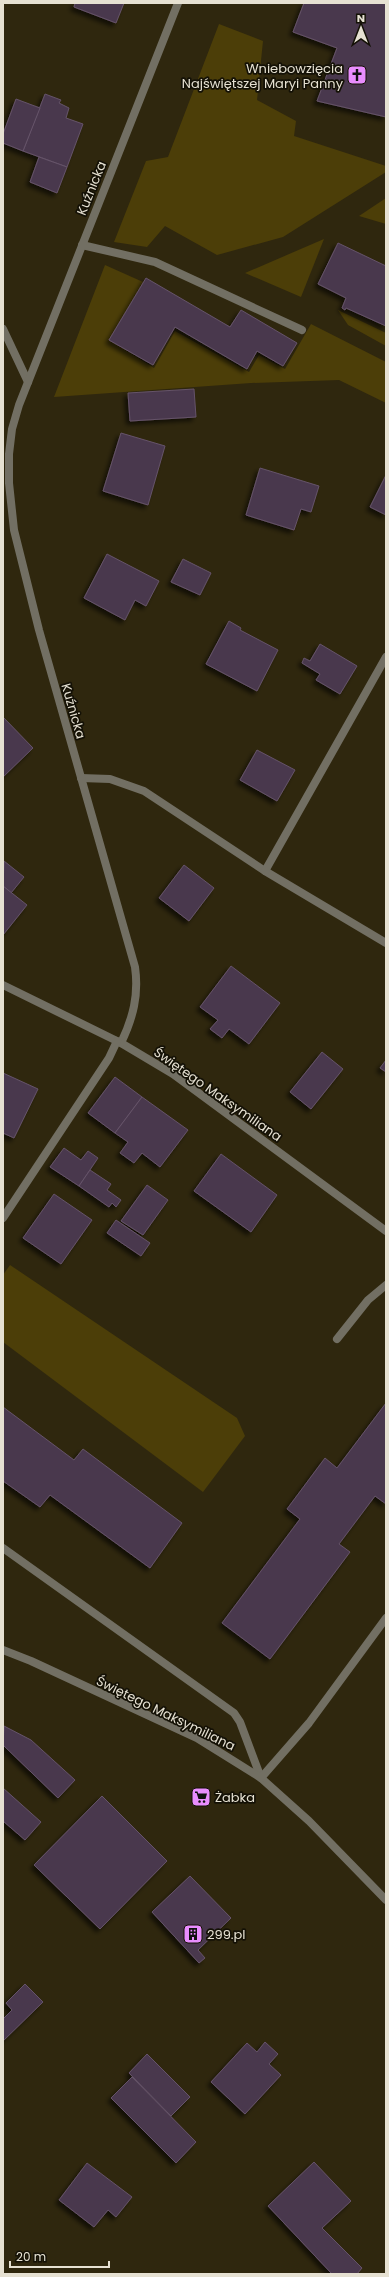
<svg xmlns="http://www.w3.org/2000/svg" width="389" height="2277" viewBox="0 0 389 2277" font-family="Poppins,sans-serif">
	<style>
		.green { fill: #4c3e08 }
		.building { fill: #4a394e; stroke: #655369; filter: url(#shadow) }
		.lines { fill: none; stroke-linecap: round; stroke-linejoin: round }
		.lane { stroke: #726f63; stroke-width: 8 }
		.street { stroke: #726f63; stroke-width: 8 }
		.labels { text-anchor: middle; stroke-width: 3.5; stroke-linejoin: round; paint-order: stroke }
		.poi-label { font-size: 13px; fill: #e6e1d2; stroke: #141106; text-anchor: start }
		.street-label { font-size: 13px; fill: #e6e1d2; stroke: #141106 }
	</style>
	<defs>
		<filter id="shadow"><feDropShadow dx="-3.5" dy="3.5" stdDeviation="2" flood-color="#0009"/></filter>
	</defs>
	<rect width="100%" height="100%" fill="#2f270e"/>
	<g class="green">
		<path d="M219,24L263,41L257,100L296,121L294,136L386,166V172L283,237L217,255L165,226L147,247L114,242L146,161L168,157Z"/>
		<path d="M386,198V224L359,216Z"/>
		<path d="M324,239L301,297L245,273Z"/>
		<path d="M105,265L143,282L109,340L154,368L175,331L249,372L259,355L285,369L311,324L386,362V403L339,380L251,383L54,397Z"/>
		<path d="M338,310L386,333V346L348,325Z"/>
		<path d="M10,1265L237,1418L245,1436L203,1492L3,1342V1275Z"/>
	</g>
	<g class="building">
		<path d="M75,3H124L116,23L74,7Z"/>
		<path d="M304,3H386V117L317,101L337,48L293,32Z"/>
		<path d="M45,94L61,100L59,103L69,108L66,118L83,124L67,167L23,151Z"/>
		<path d="M16,99L40,108L23,151L3,143V134Z"/>
		<path d="M39,157L67,167L57,193L30,182Z"/>
		<path d="M338,243L386,266V326L346,308L345,310L342,308L346,298L318,284Z"/>
		<path d="M146,278L230,327L241,310L297,343L283,366L257,351L247,369L175,327L153,365L109,340Z"/>
		<path d="M194,389L196,417L130,421L128,393Z"/>
		<path d="M121,433L165,446L148,505L103,491Z"/>
		<path d="M260,468L319,486L311,512L301,509L294,530L246,515Z"/>
		<path d="M386,475V515L370,507Z"/>
		<path d="M107,554L159,581L146,606L135,600L125,620L84,598Z"/>
		<path d="M183,559L211,573L200,595L171,582Z"/>
		<path d="M229,621L241,628L240,630L278,650L257,691L206,664Z"/>
		<path d="M320,644L357,666L340,694L316,680L320,674L302,663L304,658L310,661Z"/>
		<path d="M3,717L33,748L3,777Z"/>
		<path d="M257,750L295,770L277,801L240,780Z"/>
		<path d="M4,861L24,877L11,893L3,886Z"/>
		<path d="M184,865L214,888L189,921L159,898Z"/>
		<path d="M3,886L27,905L3,935Z"/>
		<path d="M231,966L280,1003L249,1044L229,1029L222,1038L210,1029L218,1020L200,1007Z"/>
		<path d="M322,1052L343,1069L311,1109L290,1092Z"/>
		<path d="M386,1060V1072L380,1068Z"/>
		<path d="M3,1073L38,1089L14,1138L3,1133Z"/>
		<path d="M115,1077L142,1097L115,1133L88,1113Z"/>
		<path d="M142,1097L188,1130L160,1167L142,1153L134,1163L120,1153L128,1142L115,1133Z"/>
		<path d="M64,1148L81,1160L88,1151L98,1158L79,1186L50,1167Z"/>
		<path d="M221,1154L277,1195L251,1232L194,1191Z"/>
		<path d="M90,1170L111,1184L107,1190L121,1200L116,1207L112,1203L109,1207L79,1186Z"/>
		<path d="M147,1185L168,1200L143,1235L121,1221Z"/>
		<path d="M54,1194L92,1220L61,1264L23,1238Z"/>
		<path d="M116,1220L150,1243L141,1256L107,1233Z"/>
		<path d="M386,1403V1504L375,1496L339,1544L350,1552L270,1659L222,1623L300,1519L287,1509L325,1458L337,1468Z"/>
		<path d="M3,1407L74,1460L83,1449L182,1523L150,1568L50,1495L40,1507L3,1481Z"/>
		<path d="M4,1726L31,1740L75,1780L58,1798L3,1745Z"/>
		<path d="M3,1788L41,1822L25,1840L3,1821Z"/>
		<path d="M102,1796L167,1861L100,1929L34,1865Z"/>
		<path d="M190,1876L231,1918L198,1950L205,1958L199,1963L152,1912Z"/>
		<path d="M25,1984L43,2002L3,2041V2019L12,2010L6,2003Z"/>
		<path d="M265,2042L278,2054L269,2064L281,2075L245,2114L211,2082L247,2043L257,2052Z"/>
		<path d="M147,2054L190,2097L171,2116L129,2073Z"/>
		<path d="M132,2077L196,2142L176,2163L111,2098Z"/>
		<path d="M314,2162L351,2201L322,2228L362,2268L357,2274H332L268,2206Z"/>
		<path d="M87,2163L132,2197L116,2217L108,2210L94,2227L59,2200Z"/>
	</g>
	<g class="lines">
		<g class="lane">
			<path d="M82,245L155,262L302,330"/>
			<path d="M337,1339L368,1300L386,1285"/>
		</g>
		<g class="street">
			<path d="M3,329L28,382"/>
			<path d="M81,778L110,779L144,791L265,871L386,943"/>
			<path d="M265,871L386,657"/>
			<path d="M3,985L121,1043L173,1074L386,1231"/>
			<path d="M121,1043C133,1018 139,995 135,967L39,630L14,530L9,483V454L12,429L19,405L178,3"/>
			<path d="M3,1218L109,1058L117,1041"/>
			<path d="M3,1548L234,1713L240,1722L261,1778L309,1821L386,1900"/>
			<path d="M3,1650L31,1661L197,1738L261,1778L309,1723L386,1618"/>
		</g>
	</g>
	<defs>
		<g id="church-square" transform="scale(1)"><rect x="-9" y="-9" width="18" height="18" rx="4" fill="#e98dfe" stroke="#141106"/><path d="M-1.2-6h2.4v3.5h3.3v2.4h-3.3V6h-2.4V-.1h-3.3v-2.4h3.3Z" fill="#111"/></g>
		<g id="supermarket-square" transform="scale(1)"><rect x="-9" y="-9" width="18" height="18" rx="4" fill="#e98dfe" stroke="#141106"/><path d="M-6-5.5h2.5l.6 2H6L4.5 2H-2.5L-4.4-4H-6ZM-1.5 3.2a1.3 1.3 0 1 0 .1 0ZM3 3.2a1.3 1.3 0 1 0 .1 0Z" fill="#111"/></g>
		<g id="building-square" transform="scale(1)"><rect x="-9" y="-9" width="18" height="18" rx="4" fill="#e98dfe" stroke="#141106"/><path d="M-4-6H4V6H1V3H-1V6H-4ZM-2.5-4.3h1.7v1.8h-1.7ZM.8-4.3h1.7v1.8H.8ZM-2.5-1h1.7V.8h-1.7ZM.8-1h1.7V.8H.8Z" fill="#111"/></g>
	</defs>
	<g fill-rule="evenodd">
		<use href="#church-square" x="357" y="75"/>
		<use href="#supermarket-square" x="201" y="1797"/>
		<use href="#building-square" x="193" y="1934"/>
	</g>
	<g class="labels">
		<g class="poi-label">
			<text x="343" y="73" text-anchor="end">Wniebowzięcia<tspan x="343" dy="15">Najświętszej Maryi Panny</tspan></text>
			<text x="215" y="1802">Żabka</text>
			<text x="207" y="1939">299.pl</text>
		</g>
		<g class="street-label">
			<text transform="translate(91 188) rotate(-68)" y="5">Kuźnicka</text>
			<text transform="translate(74 711) rotate(74)" y="5">Kuźnicka</text>
			<text transform="translate(218 1094) rotate(35)" y="5">Świętego Maksymiliana</text>
			<text transform="translate(166 1713) rotate(26)" y="5">Świętego Maksymiliana</text>
		</g>
	</g>
	<rect width="389" height="2277" fill="none" stroke="#e6e1d2" stroke-width="8"/>
	<g transform="translate(361 28)" stroke="#141106" stroke-width="3" paint-order="stroke">
	<path d="M0-3L7 15L0 10L-7 15Z" fill="#e6e1d2"/>
	<text y="-6" font-size="11" font-weight="bold" text-anchor="middle" fill="#e6e1d2">N</text>
	</g>
	<path d="M10 2261v6h99v-6" fill="none" stroke="#e6e1d2" stroke-width="2"/>
	<text x="16" y="2261" font-size="12" fill="#e6e1d2" stroke="#141106" stroke-width="3" paint-order="stroke">20 m</text>
</svg>
